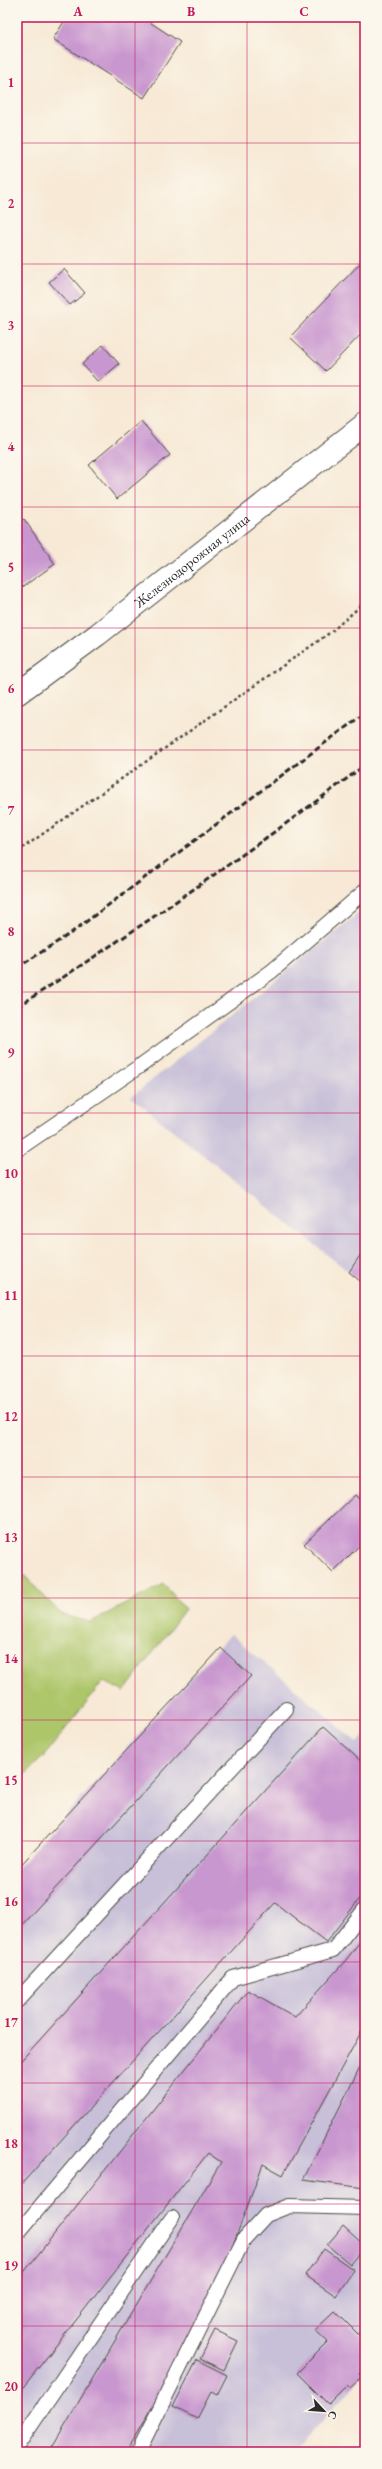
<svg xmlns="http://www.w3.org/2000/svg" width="382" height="2469" viewBox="0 0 382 2469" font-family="'EB Garamond',serif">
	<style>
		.industrial { fill: #c8bfd8 }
		.green { fill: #aec66b; stroke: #6c784b }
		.building { fill: #c997cf }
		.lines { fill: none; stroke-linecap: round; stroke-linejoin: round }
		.service-casing { stroke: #4a4844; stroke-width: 16 }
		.minor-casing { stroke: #4a4844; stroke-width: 24 }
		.path { stroke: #4a4844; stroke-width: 2.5; stroke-dasharray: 3 3; stroke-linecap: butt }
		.service { stroke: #fff; stroke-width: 14 }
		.minor { stroke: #fff; stroke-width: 22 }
		.rail { stroke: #2b2b2b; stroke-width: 3; stroke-dasharray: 6 3; stroke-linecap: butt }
		.grid { fill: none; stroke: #c2185b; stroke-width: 1; stroke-opacity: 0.55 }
		.labels { text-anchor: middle; stroke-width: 3.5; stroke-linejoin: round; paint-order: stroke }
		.street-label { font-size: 14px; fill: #2b2b2b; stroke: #fbf7ec }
		.neatline { fill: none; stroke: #c2185b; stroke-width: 1.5 }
		.grid-label { font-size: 13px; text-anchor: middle; font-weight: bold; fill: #c2185b }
	</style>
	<rect width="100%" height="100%" fill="#fbf7ec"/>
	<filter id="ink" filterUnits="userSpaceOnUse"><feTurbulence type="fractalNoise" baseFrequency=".025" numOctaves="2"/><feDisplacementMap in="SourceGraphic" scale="8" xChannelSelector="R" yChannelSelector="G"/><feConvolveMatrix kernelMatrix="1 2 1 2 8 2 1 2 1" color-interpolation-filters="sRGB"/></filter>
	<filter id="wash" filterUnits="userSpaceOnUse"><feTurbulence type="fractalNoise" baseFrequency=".012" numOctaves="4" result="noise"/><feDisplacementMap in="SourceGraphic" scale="16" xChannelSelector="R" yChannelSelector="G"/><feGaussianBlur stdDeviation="0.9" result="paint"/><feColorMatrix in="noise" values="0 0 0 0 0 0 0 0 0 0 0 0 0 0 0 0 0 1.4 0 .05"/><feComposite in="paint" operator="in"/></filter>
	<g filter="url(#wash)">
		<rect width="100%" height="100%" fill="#f7e9d5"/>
		<g class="industrial">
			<path d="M365,908V1285L131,1097Z"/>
			<path d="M231,1634L358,1743L365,1735V2373L293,2452H17V1868Z"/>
		</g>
		<path class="green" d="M17,1568L62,1615L91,1622L164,1584L185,1609L124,1692L103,1681L45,1755L17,1783Z"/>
		<g id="blocks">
			<g class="building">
				<path d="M67,17H142L180,42L144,98L53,39Z"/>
				<path d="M365,258V330L326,371L290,337Z"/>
				<path d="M64,269L85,293L70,305L49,282Z"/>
				<path d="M103,345L119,364L98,382L82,364Z"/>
				<path d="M141,421L170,455L117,499L89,465Z"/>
				<path d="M24,519L55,564L17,591V524Z"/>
				<path d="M365,1248V1285L349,1272Z"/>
				<path d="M355,1495L365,1505V1540L333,1572L304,1544Z"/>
				<path d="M221,1648L251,1676L17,1930V1869Z"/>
				<path d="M323,1727L364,1764L365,1763V1892L326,1942L275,1903L17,2189V2065Z"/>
				<path d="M365,1935V2025L283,2175L263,2164L211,2304L126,2452H49L221,2162L208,2153L17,2395V2281L248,1990L295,2017L346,1960Z"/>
				<path d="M365,2057V2188L303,2180Z"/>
				<path d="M343,2226L365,2246L350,2264L327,2245Z"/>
				<path d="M324,2249L354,2270L336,2296L305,2275Z"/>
				<path d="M335,2311L365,2341V2368L359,2374L362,2377L350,2388L347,2385L328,2404L297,2373L328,2342L315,2330Z"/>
				<path d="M215,2330L238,2341L224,2370L200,2359Z"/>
				<path d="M197,2360L227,2375L217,2395L211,2392L197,2419L173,2407Z"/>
				<path d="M221,2447L229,2452H217Z"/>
			</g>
		</g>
	</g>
	<g filter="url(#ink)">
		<use href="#blocks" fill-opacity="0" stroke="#4a4844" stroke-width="1"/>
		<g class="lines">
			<g class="service-casing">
				<g id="service">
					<path d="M17,1150L140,1066L272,971L365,891"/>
					<path d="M17,2001L286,1709"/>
					<path d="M17,2234L233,1978L333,1950L365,1909"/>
					<path d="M17,2446L172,2218"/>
					<path d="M138,2452L244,2239L266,2215L289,2206L365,2208"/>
				</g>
			</g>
			<g class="minor-casing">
				<g id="minor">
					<path id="s1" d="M17,694L97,635L365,424"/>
				</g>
			</g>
			<path class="path" d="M17,852L331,632L365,602"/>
			<use href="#service" class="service"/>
			<use href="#minor" class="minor"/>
			<g class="rail">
				<path d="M17,968L71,933L365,713"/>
				<path d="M17,1007C136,931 252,850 365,765"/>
			</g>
		</g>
	</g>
	<path class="grid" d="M135,17V2452M247,17V2452M17,143H365M17,264H365M17,386H365M17,507H365M17,628H365M17,750H365M17,871H365M17,992H365M17,1113H365M17,1234H365M17,1356H365M17,1477H365M17,1598H365M17,1720H365M17,1841H365M17,1962H365M17,2083H365M17,2204H365M17,2326H365"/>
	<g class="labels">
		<g class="street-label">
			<text dy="5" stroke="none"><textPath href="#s1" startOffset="220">Железнодорожная улица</textPath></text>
		</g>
	</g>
	<rect width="382" height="2469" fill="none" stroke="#fbf7ec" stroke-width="44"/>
	<g transform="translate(324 2411) rotate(116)" stroke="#fbf7ec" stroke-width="3" paint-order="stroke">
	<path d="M0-3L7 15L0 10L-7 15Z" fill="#2b2b2b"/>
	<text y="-6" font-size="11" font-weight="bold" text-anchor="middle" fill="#2b2b2b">С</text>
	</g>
	<rect x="22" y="22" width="338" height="2425" class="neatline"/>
	<g class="grid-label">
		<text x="78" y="16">A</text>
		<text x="191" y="16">B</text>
		<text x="304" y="16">C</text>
		<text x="11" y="87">1</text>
		<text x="11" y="208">2</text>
		<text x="11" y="330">3</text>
		<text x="11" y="451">4</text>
		<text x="11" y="572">5</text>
		<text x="11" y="693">6</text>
		<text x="11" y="815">7</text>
		<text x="11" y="936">8</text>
		<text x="11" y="1057">9</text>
		<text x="11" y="1178">10</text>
		<text x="11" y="1300">11</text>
		<text x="11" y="1421">12</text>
		<text x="11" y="1542">13</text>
		<text x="11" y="1663">14</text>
		<text x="11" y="1785">15</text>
		<text x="11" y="1906">16</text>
		<text x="11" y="2027">17</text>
		<text x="11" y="2148">18</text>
		<text x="11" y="2270">19</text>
		<text x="11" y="2391">20</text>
	</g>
</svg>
